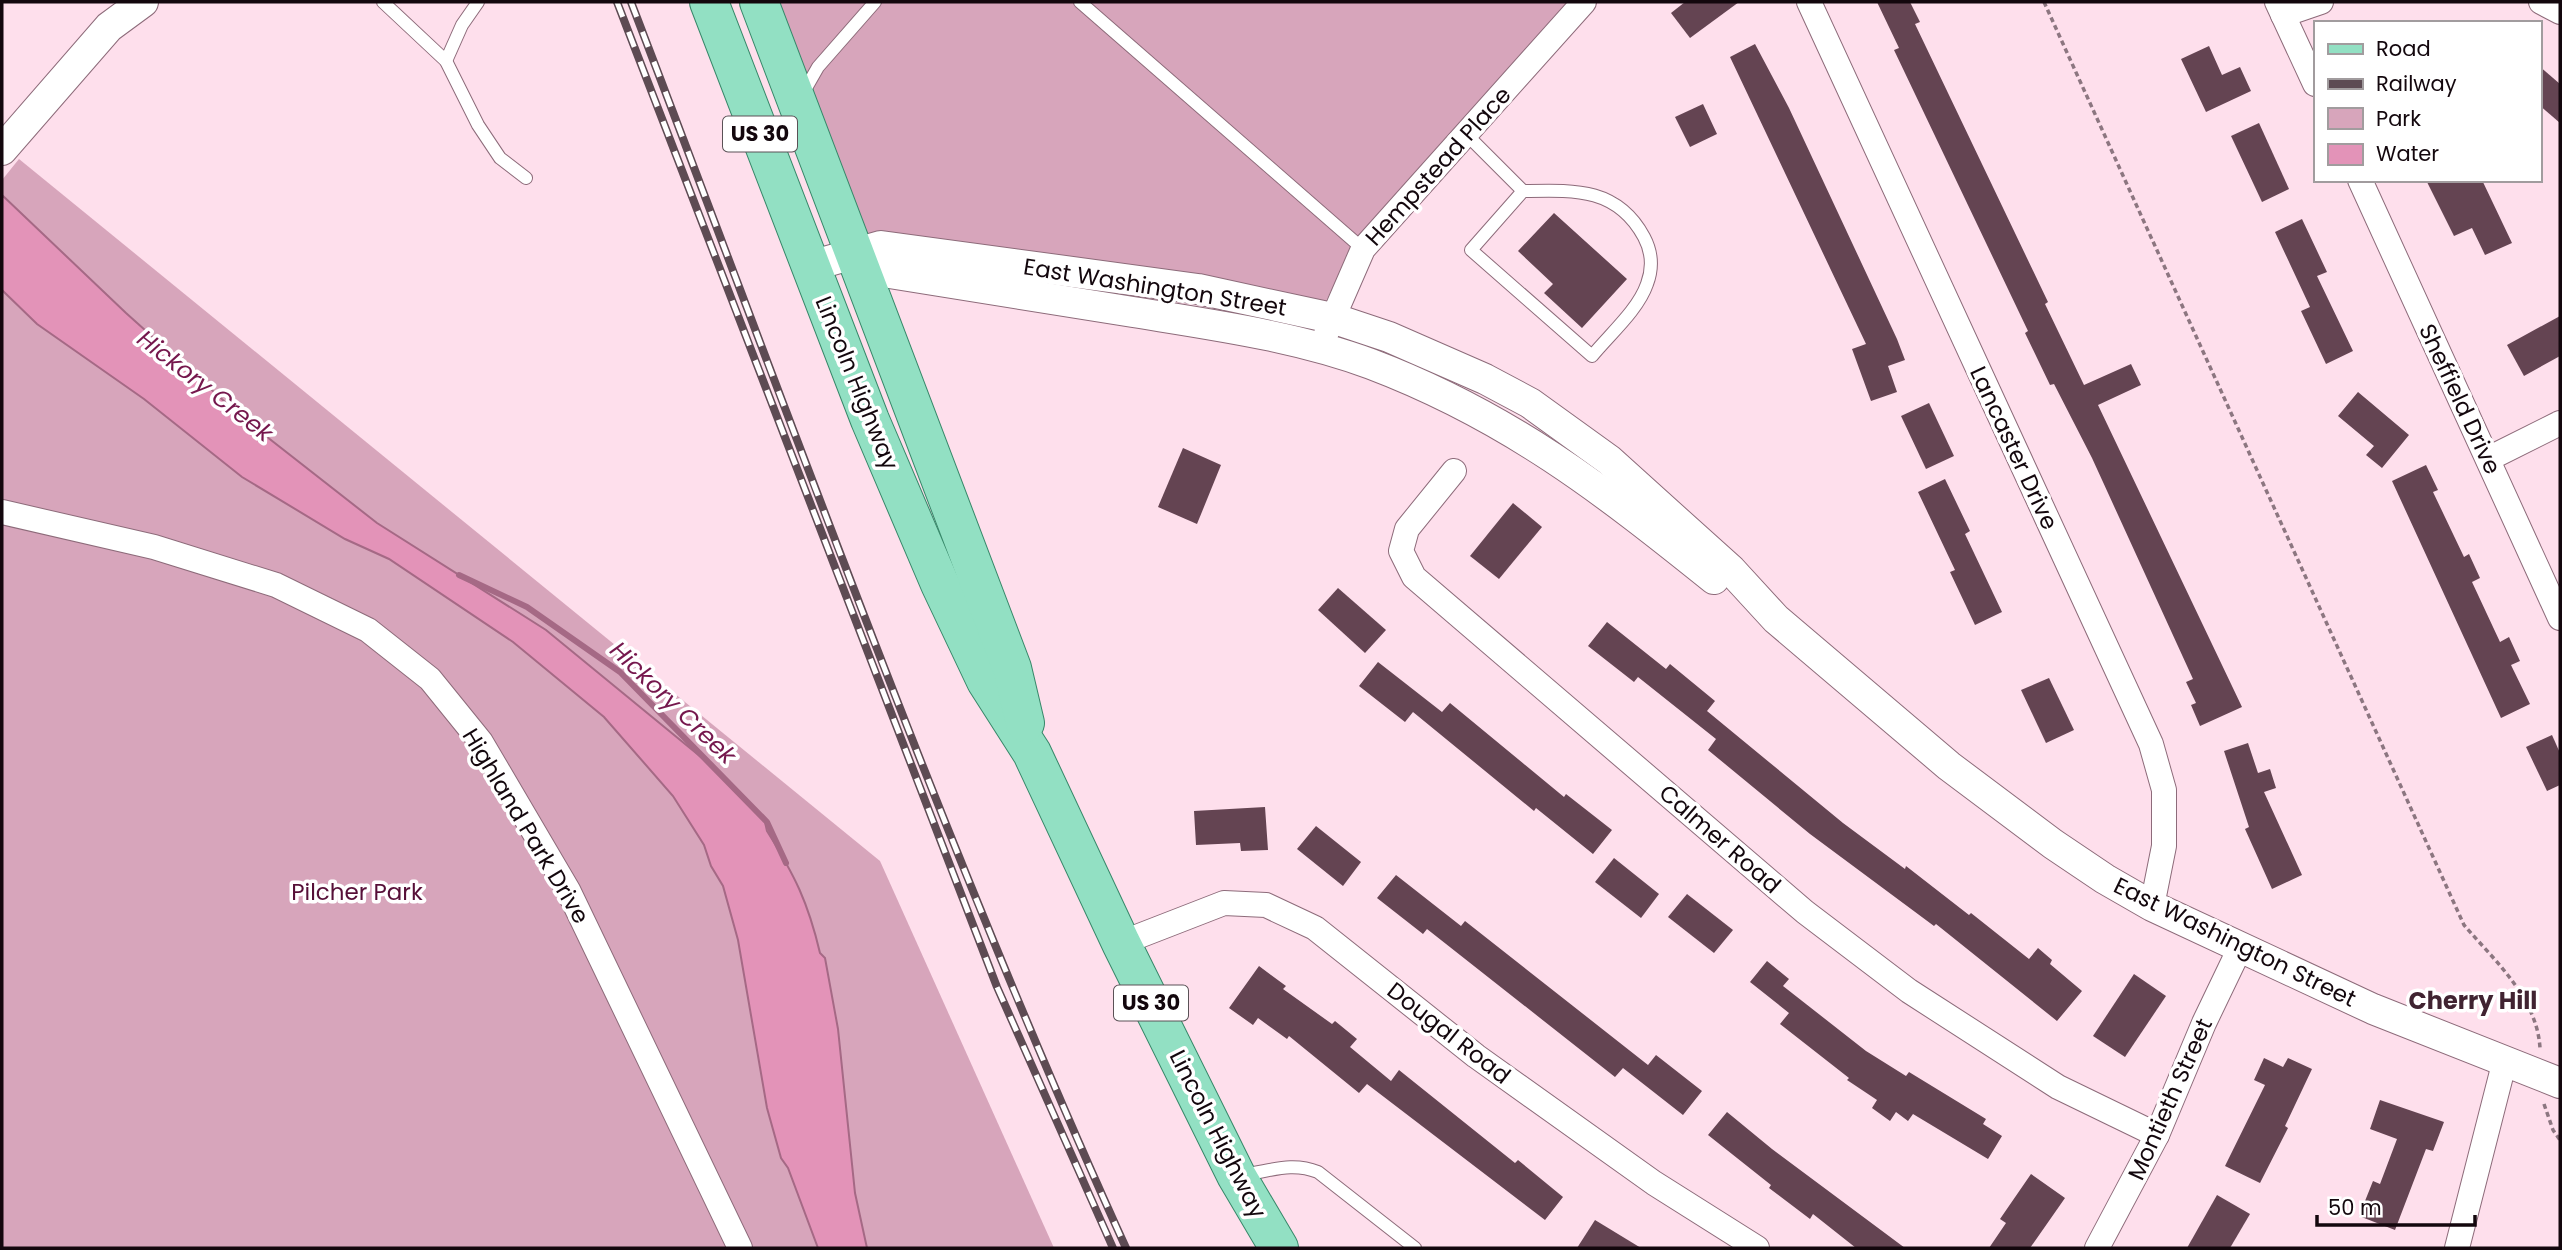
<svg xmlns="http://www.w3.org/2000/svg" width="2562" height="1250" viewBox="0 0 2562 1250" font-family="Poppins,sans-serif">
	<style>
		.green { fill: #d7a5bb }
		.water { fill: #e393b8; stroke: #a56985; stroke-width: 2 }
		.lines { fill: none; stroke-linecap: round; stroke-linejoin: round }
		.stream { stroke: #a56985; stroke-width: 6 }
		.building { fill: #644452 }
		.service-casing { stroke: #8d6b7a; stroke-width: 14 }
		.minor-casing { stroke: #8d6b7a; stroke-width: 26 }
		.tertiary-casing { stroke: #8d6b7a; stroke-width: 32 }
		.primary-casing { stroke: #378769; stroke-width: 40 }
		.path { stroke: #8c7680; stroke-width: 3.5; stroke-dasharray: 5 3.5; stroke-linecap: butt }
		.service { stroke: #fff; stroke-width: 12 }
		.minor { stroke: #fff; stroke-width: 24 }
		.tertiary { stroke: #fff; stroke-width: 30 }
		.primary { stroke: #92e0c3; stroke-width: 38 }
		.rail-casing { stroke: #5d4b53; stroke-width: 8 }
		.rail { stroke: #fff; stroke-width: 5; stroke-dasharray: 16; stroke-linecap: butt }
		.labels { text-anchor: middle; stroke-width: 7; stroke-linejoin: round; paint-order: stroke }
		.shield { fill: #fff; stroke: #5a5156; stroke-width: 2 }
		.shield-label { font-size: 21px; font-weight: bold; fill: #13070d }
		.street-label { font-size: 23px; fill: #13070d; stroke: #fff }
		.park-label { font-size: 23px; fill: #560f38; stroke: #fff }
		.water-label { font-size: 24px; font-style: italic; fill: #75174d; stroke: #fff }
		.neighbourhood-label { font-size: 24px; font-weight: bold; fill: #402331; stroke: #fff }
	</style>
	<rect width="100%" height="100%" fill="#fedfec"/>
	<g class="green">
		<path d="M768,2H1571L1352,249L1325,303L863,244Z"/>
		<path d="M19,159L880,861L1054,1248H2V180Z"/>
	</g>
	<path class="water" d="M2,195L126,313L244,419L377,523L546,630L707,762L765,822L767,831C795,876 808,902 820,953L825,958L838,1029L855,1193L867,1248H818L788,1168L781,1158L767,1108L738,940L723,886L711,866L704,845L673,796L604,717L513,642L389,559L345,539L242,477L144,399L37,324L2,290Z"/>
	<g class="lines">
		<path class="stream" d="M459,575L527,607L620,672L767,822L786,863"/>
	</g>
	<g class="building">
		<path d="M1685,2H1739L1690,38L1671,13Z"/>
		<path d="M1877,2H1910L1920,22L1915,24L2048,302L2045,304L2084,385L2131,364L2141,385L2098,405L2242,707L2200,726L2191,705L2196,703L2186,682L2193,679L2092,458L2054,384L2050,385L2025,333L2028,331L1894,50L1899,48Z"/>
		<path d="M1755,44L1789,108L1897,339L1905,360L1888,366L1897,392L1871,401L1852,349L1866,344L1730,57Z"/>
		<path d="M2209,46L2222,75L2240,67L2251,91L2206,112L2181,59Z"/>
		<path d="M2539,66L2560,84V123L2539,105Z"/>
		<path d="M1703,104L1717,134L1690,147L1675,117Z"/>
		<path d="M2259,123L2289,189L2262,202L2231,136Z"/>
		<path d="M2426,180H2482L2512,243L2485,255L2472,228L2454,236Z"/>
		<path d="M1554,213L1627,279L1582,328L1544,293L1553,284L1518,251Z"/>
		<path d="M2302,219L2327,272L2317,276L2353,351L2326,364L2301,311L2310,307L2275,232Z"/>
		<path d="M2560,316V356L2524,376L2507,345Z"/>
		<path d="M2358,392L2409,435L2382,468L2366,455L2374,446L2338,416Z"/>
		<path d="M1929,403L1954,456L1926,469L1901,416Z"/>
		<path d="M1183,448L1221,465L1197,524L1158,507Z"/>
		<path d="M2426,465L2438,490L2433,492L2464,557L2469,554L2480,578L2472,582L2500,642L2509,637L2520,661L2511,665L2530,704L2501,718L2392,481Z"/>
		<path d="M1945,479L1970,531L1965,534L2002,612L1975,625L1950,572L1955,570L1918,492Z"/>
		<path d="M1513,503L1542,527L1499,579L1470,556Z"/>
		<path d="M1338,588L1386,630L1365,653L1318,610Z"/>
		<path d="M1607,622L1666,669L1670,664L1715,701L1707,711L1843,823L1905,869L1906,866L1969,915L1971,913L2029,959L2038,948L2052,960L2050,964L2082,991L2057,1021L1936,924L1934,926L1810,834L1708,750L1716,739L1638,677L1634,682L1588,646Z"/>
		<path d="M1378,662L1442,712L1450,703L1564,797L1566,794L1612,830L1593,854L1536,808L1534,811L1413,712L1405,722L1359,686Z"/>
		<path d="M2049,678L2074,730L2046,743L2021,690Z"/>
		<path d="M2552,735L2560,753V785L2547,791L2526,747Z"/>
		<path d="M2248,743L2258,773L2270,769L2276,788L2264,792L2302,875L2272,889L2245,829L2249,827L2224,751Z"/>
		<path d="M1265,807L1268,850L1241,851L1240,843L1196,845L1194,811Z"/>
		<path d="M1316,826L1361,862L1343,886L1297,849Z"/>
		<path d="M1614,858L1659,894L1641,918L1595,882Z"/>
		<path d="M1396,875L1461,926L1465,921L1648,1065L1656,1055L1702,1091L1683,1115L1623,1068L1615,1077L1427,929L1423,934L1377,898Z"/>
		<path d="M1687,894L1733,930L1714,953L1668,917Z"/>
		<path d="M1767,961L1789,979L1783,986L1866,1051L1906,1076L1909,1072L1986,1119L1983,1124L2002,1136L1988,1159L1913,1114L1908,1121L1896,1112L1890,1121L1872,1108L1877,1100L1847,1080L1849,1078L1780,1024L1789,1013L1750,982Z"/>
		<path d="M1259,966L1286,986L1283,989L1332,1024L1335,1021L1357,1039L1350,1047L1391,1081L1399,1070L1515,1163L1518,1160L1563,1197L1545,1220L1367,1084L1359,1093L1289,1036L1287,1039L1258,1018L1253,1025L1229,1008Z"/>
		<path d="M2134,974L2166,996L2125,1057L2093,1036Z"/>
		<path d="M2264,1058L2283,1067L2288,1058L2312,1069L2285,1126L2288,1128L2260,1183L2225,1166L2265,1085L2254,1080Z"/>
		<path d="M2380,1100L2444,1122L2433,1151L2426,1149L2395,1230L2359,1216L2373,1181L2380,1184L2397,1139L2370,1129Z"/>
		<path d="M1727,1112L1772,1149L1905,1248H1856L1813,1214L1810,1219L1769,1188L1771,1185L1708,1135Z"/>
		<path d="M2031,1174L2065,1198L2030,1248H1989L2006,1223L2000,1219Z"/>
		<path d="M2217,1195L2250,1214L2230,1248H2187Z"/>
		<path d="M1595,1220L1641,1248H1577Z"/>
	</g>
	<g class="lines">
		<g class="service-casing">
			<g id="service">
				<path d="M383,2L446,61L478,125L500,158L526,178"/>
				<path d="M1080,2L1363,249"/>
				<path d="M446,61L462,25L478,2"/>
				<path d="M802,95L818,67L875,2"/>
				<path d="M1466,134L1523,191L1471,250L1592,356C1610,334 1638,310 1647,284C1653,268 1652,252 1644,237C1617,187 1573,190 1523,191"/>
				<path d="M1240,1175C1269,1172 1290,1161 1318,1172L1415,1248"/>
			</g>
		</g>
		<g class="minor-casing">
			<g id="minor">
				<path d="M1809,2L2151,744L2164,790V846L2152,906"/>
				<path d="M2277,2L2315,84"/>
				<path d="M2541,2L2560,12"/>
				<path d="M2283,15L2321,2"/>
				<path d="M2360,180L2560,618"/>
				<path d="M1326,334L1363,249L1584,2"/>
				<path d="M2488,459L2560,423"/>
				<path d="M1454,471L1407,529L1401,551L1414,577L1805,912L1909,991L2058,1087L2157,1135"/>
				<path d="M2,512L154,547L276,585L368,630L430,679L481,742L568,890L740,1248"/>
				<path d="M1121,943L1224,903L1266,905L1315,928L1476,1056L1654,1183L1757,1248"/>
				<path d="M2097,1248L2157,1135L2204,1023L2240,948"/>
				<path d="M2457,1248L2504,1064"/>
			</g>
		</g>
		<g class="tertiary-casing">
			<g id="tertiary">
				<path d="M2,150L109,27L143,2"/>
				<path d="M854,255L877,271C963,285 1048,299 1133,312C1213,325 1295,336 1371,364C1508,416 1602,489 1714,579"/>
				<path d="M811,266L881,246L1198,289L1332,318L1389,337L1485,379L1530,403L1609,460L1731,570L1776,619L1949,766L2053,844L2105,879L2152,906L2373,1009L2560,1083"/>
			</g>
		</g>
		<g class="primary-casing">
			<g id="primary">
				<path d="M709,2L870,420L940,584L986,681L1032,753L1121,943L1236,1175L1279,1248"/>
				<path d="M759,2L1012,668L1025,723"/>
			</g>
		</g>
		<g class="path">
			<path d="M2044,2L2464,925C2495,961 2537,998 2540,1048"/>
			<path d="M2544,1104L2553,1130L2560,1140"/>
		</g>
		<use href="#service" class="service"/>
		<use href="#minor" class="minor"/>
		<use href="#tertiary" class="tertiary"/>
		<use href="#primary" class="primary"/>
		<g class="rail-casing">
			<g id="rail">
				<path d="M617,2L997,987L1113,1248"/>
				<path d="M631,2C791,419 941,841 1126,1248"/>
			</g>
		</g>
		<use href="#rail" class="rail"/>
	</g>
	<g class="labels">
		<g class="shield">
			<rect x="723" y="116.5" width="74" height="35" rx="5"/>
			<rect x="1114" y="985.5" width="74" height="35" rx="5"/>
		</g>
		<g class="shield-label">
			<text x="760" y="141">US 30</text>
			<text x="1151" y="1010">US 30</text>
		</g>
		<g class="street-label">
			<text transform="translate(1438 166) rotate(-48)" y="8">Hempstead Place</text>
			<text transform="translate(1155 287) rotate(9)" y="8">East Washington Street</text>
			<text transform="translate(857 383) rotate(68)" y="8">Lincoln Highway</text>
			<text transform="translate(2460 399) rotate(65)" y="8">Sheffield Drive</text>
			<text transform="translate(2014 448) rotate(65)" y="8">Lancaster Drive</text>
			<text transform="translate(526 826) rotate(59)" y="8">Highland Park Drive</text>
			<text transform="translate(1720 839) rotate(41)" y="8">Calmer Road</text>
			<text transform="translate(2235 942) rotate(26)" y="8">East Washington Street</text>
			<text transform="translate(1449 1033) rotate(38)" y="8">Dougal Road</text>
			<text transform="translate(2170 1099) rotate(-66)" y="8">Montieth Street</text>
			<text transform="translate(1218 1134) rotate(63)" y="8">Lincoln Highway</text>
		</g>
		<g class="park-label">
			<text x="357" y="900">Pilcher Park</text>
		</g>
		<g class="water-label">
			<text transform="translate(205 386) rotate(38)" y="8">Hickory Creek</text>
			<text transform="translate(673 703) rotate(44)" y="8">Hickory Creek</text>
		</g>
		<g class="neighbourhood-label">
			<text x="2473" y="1009">Cherry Hill</text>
		</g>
	</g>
	<rect width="2562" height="1250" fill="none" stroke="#13070d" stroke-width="7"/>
	<rect x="2314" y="21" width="228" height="161" fill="#ffffff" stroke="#a19c9e" stroke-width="2"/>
	<rect x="2328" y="44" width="35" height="10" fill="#92e0c3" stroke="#a19c9e" stroke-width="2"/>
	<text x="2376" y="56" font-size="21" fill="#13070d">Road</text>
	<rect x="2328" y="79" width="35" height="10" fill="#5d4b53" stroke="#a19c9e" stroke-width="2"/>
	<text x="2376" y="91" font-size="21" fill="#13070d">Railway</text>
	<rect x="2328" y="108" width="35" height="21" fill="#d7a5bb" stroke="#a19c9e" stroke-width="2"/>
	<text x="2376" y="126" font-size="21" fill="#13070d">Park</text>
	<rect x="2328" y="144" width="35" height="21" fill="#e393b8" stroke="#a19c9e" stroke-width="2"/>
	<text x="2376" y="161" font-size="21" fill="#13070d">Water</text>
	<path d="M2317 1215v10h158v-10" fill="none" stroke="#13070d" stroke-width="3.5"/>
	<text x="2328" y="1215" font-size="21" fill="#13070d" stroke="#ffffff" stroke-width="5" paint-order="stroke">50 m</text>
</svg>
